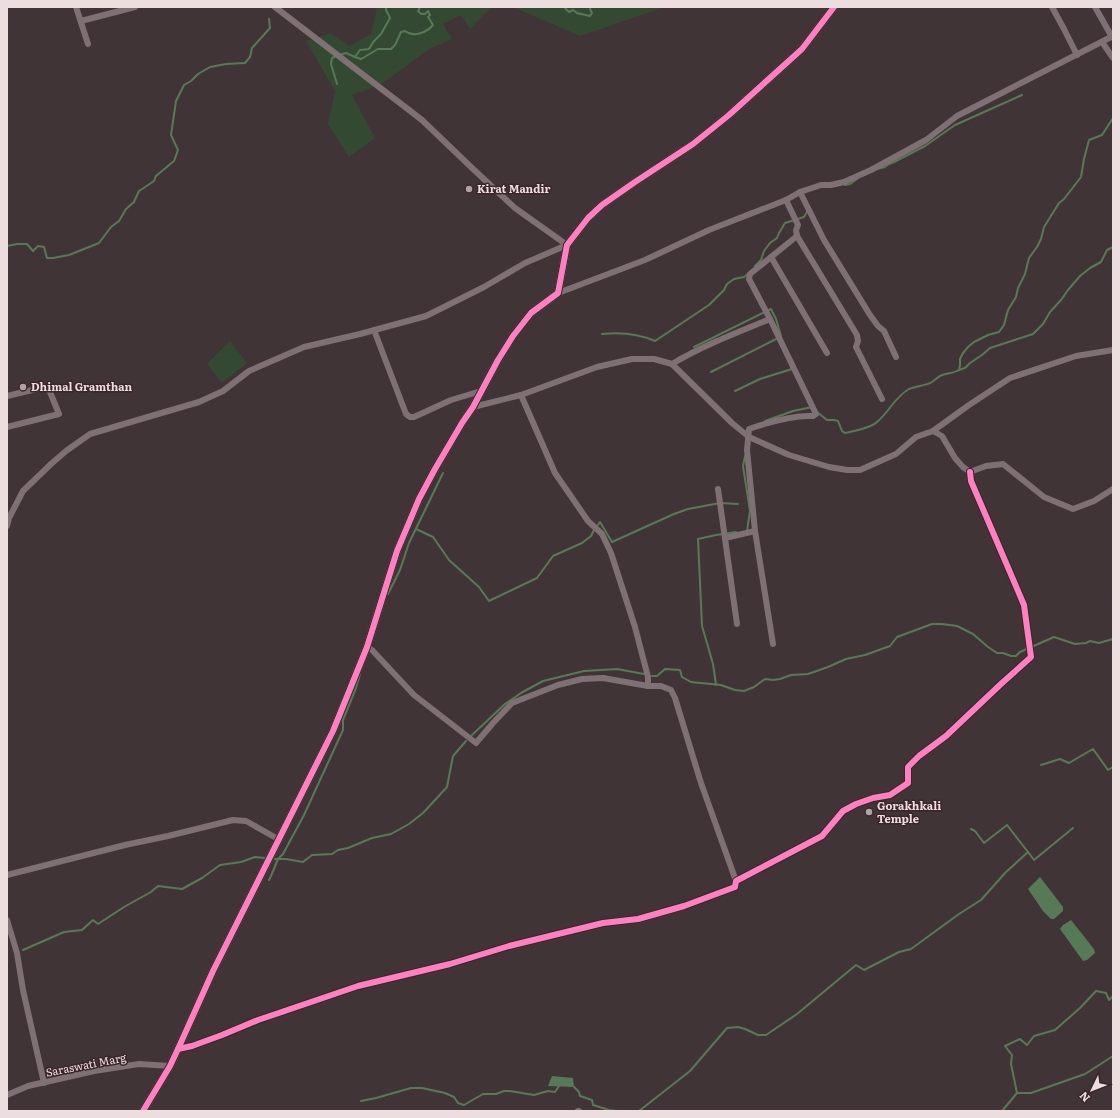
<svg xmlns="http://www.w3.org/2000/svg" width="1120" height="1118" viewBox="0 0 1120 1118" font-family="Literata,serif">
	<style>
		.green { fill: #334932 }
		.water { fill: #577a56 }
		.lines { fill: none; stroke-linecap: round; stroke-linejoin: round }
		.stream { stroke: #577a56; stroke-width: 2 }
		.minor { stroke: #7f7073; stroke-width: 6 }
		.tertiary { stroke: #7f7073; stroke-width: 8 }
		.cycleway-casing { stroke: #3b252a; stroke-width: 8 }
		.cycleway { stroke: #ff80c0; stroke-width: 6 }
		.poi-dot { fill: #b0a2a4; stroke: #3b252a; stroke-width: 1.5 }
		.labels { text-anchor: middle; stroke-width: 3; stroke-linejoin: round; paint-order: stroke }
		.poi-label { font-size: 11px; font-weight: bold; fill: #ecdddf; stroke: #3b252a; text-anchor: start }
		.street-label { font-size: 11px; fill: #ecdddf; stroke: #3b252a }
	</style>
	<rect width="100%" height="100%" fill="#413437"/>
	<g class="green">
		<path d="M377,7H492L470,29L461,15L443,24L452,39L431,48L380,85L352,95L375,138L349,157L328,124L335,91L306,41L331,33L349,46L371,34Z"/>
		<path d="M513,7H665L580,36Z"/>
		<path d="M230,341L247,363L222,383L207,364Z"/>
	</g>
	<g class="water">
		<path d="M1040,877L1063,907V911L1054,919H1051L1043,911L1028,889Z"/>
		<path d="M1071,920L1094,949L1095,953L1087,960L1083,961L1078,954L1060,929L1063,925Z"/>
		<path d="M552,1076L573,1078L574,1087L548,1086Z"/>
	</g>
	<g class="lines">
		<g class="stream">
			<path d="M564,7L569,12L573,10L577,13L590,16L592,13L590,9V7"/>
			<path d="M340,55L346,53L355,57L361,59L378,49H391L395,45L401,32L405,31C414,38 427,32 433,25L428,17L430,15L428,11L425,14H421L418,11L420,7"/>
			<path d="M336,56L332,58L331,64L337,84"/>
			<path d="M355,57L360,50L369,49L374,41L381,34L390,18L386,10V7"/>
			<path d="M877,169L885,167L889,164L894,162L925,146L955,125L1022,95"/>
			<path d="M845,185L850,184L857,179"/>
			<path d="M7,246L17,244H27L33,251L38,246L44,247L47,258H53L69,255L99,243L111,227L119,221L126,209L134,202L139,191L154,181L156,176L174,161L178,150L171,135L176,101L184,85L191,81L198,74L210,67L226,64L245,63L250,57L252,48L270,28L269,19"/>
			<path d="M755,266L761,260L764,251L770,243L777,238L779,233L785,223L804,217L807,212V210"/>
			<path d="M602,334C620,332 639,334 655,341L709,305L724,290L727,284L734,279L744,277L748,274"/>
			<path d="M694,347L771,309L776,319L781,336"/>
			<path d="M959,370L965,368L970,363L982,355L990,348L1033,334L1043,324L1050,312L1061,300L1068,290L1080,276L1090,268L1101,262L1107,250L1113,247"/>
			<path d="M711,372L778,338"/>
			<path d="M735,391L760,379L792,369"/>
			<path d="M817,412L827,420H834L838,421L842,431L845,433C854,431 871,428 877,422C889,412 895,397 909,389C915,386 926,386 932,382C936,379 936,378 942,375C948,373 954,373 959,370L960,365V359L963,353L968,347L974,342L988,335L999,332L1004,325L1008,310L1016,297L1018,288L1025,274L1029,258L1037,247L1041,239L1044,227L1059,203L1064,199L1081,177L1084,159L1089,140L1102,135L1113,118"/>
			<path d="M765,421L793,411L812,407"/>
			<path d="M745,456L743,466L750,511L747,531"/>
			<path d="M598,525L600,522L612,542L674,514L688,509L720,503L738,504"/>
			<path d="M416,529L433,537L449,560L479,587L489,601L537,578L553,556L582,543L591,536L594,530"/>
			<path d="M388,594L400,570L409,543L443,473"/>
			<path d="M652,676H657L665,669L680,670L682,677L691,682L721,685L735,690L744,691L754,687L765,679L773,680L780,679L791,675L808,674L828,667L846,659L865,655L890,646L897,637L932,624H942L957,626L973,634L988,647L997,653H1003L1011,656H1016L1020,652L1054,637L1075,644L1086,643L1090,641L1099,643L1113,639"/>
			<path d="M716,685L713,664L702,626L698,539L716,535L736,532"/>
			<path d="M472,735L505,704L521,693L543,681L584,671L617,669L644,674"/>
			<path d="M1041,765L1060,759L1069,763L1093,749L1108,770L1113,767"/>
			<path d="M971,829L975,831L984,843L1007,825L1028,852"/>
			<path d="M275,859H286L303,862L312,855L332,854L338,850L348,848L372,838L391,834L409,824L423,813L447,787L453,756L466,741"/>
			<path d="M269,880L271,876L278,859L283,854L304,815L343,730V720L356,688L360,674"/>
			<path d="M23,950L64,932L82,930L93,920L98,924L124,907L151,892L158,886L182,889L202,878L220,865L241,862L255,857L266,858"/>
			<path d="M574,1087L579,1092L580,1096L592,1100L593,1105L609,1110L617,1111"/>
			<path d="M1017,1093H1031L1085,1074L1113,1056"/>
			<path d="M361,1101L376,1098L411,1088H422L445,1093L454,1097L458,1103L464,1105L483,1094H496L504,1091H510L534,1095L548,1091L555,1092L559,1086"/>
			<path d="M639,1111L690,1071L727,1028L738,1027L745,1029L758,1035H766L797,1014L856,965L864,970L899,952L911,949L959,914L981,900L1005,873L1028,852L1034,860L1073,828"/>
			<path d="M1002,1111L1017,1093L1011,1064L1012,1055L1005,1046L1020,1039L1027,1045L1034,1036L1055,1030L1080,1008L1096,991L1106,993L1109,1000L1113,996"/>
		</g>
		<g class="minor">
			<path d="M76,7L88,44"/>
			<path d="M275,7L422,120L471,167L515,208L567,245"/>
			<path d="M1052,7L1064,29L1077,55"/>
			<path d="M1095,7L1112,37"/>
			<path d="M81,21L135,7"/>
			<path d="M1102,42L1113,58"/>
			<path d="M800,192L824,240L870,315L878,326L884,331L896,357"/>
			<path d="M786,200L798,225L796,230L797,236L857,335L858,341L856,347L882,399"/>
			<path d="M771,257L827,353"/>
			<path d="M558,293L645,260L709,230L786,200L800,192L821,185H831L844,182L871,170L926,140L957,116L1113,36"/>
			<path d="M374,330L406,414L410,417H414L451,400L481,391"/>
			<path d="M672,364C702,346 738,332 770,319"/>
			<path d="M521,395L555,473L588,521L602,534L611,553L635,627L648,677V686"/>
			<path d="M7,396L45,387L50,392L59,414L7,427"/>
			<path d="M473,407L521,395L597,367L632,359H654L672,364L732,423L749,437L789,455L829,467L847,470H860L896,454L916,437L933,431L942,436L955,458L963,467L970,472L986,466L1003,464L1044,497L1073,509L1094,501L1113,489"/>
			<path d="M933,431L969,405L1010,378L1076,356L1113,350"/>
			<path d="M718,489L737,624"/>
			<path d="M7,526L9,518L23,491L51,464L66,451L90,434L199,402L223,391L249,371L304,347L360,334L426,316L484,287L525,263L567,245"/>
			<path d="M725,538L755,531"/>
			<path d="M773,644L755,531L747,450L749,429C769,422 792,415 813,416L816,414L770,319L749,279L750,274L797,236"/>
			<path d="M367,647L372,650L414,695L476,743L493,723L512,703L558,685L582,679L603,678L648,686H661L671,690L675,698L701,783L736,881"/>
			<path d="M7,875L125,845L168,836L233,820L246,821L278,839"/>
			<path d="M7,920L17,953L23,990L44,1083"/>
			<path d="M178,1049L192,1046L222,1035L258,1020L358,986L450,964L509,946L603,923L638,919L684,906L735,887L736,881L822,836L843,811L856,804L873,798L890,795L908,783V767L919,756L946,736L1002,683L1031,657L1024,605L971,481L970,472"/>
			<path d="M7,1095L28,1086L94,1071L139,1064L170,1066"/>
			<path d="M578,1111H579"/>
		</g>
		<path class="tertiary" d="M143,1111L170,1066L178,1049L213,971L333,731L367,647L397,551L419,499L435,469L462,423L473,407L498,360L513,336L531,313L558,293L567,245L588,218L602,205L635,182L693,144L729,115L802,49L834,7"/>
		<g class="cycleway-casing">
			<g id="cycleway">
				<path d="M178,1049L192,1046L222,1035L258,1020L358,986L450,964L509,946L603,923L638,919L684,906L735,887L736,881L822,836L843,811L856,804L873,798L890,795L908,783V767L919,756L946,736L1002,683L1031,657L1024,605L971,481L970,472"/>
				<path d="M143,1111L170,1066L178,1049L213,971L333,731L367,647L397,551L419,499L435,469L462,423L473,407L498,360L513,336L531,313L558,293L567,245L588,218L602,205L635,182L693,144L729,115L802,49L834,7"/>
			</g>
		</g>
		<use href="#cycleway" class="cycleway"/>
	</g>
	<g class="poi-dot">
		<circle cx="469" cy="189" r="4"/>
		<circle cx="23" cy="387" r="4"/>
		<circle cx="869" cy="812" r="4"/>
	</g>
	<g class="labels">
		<g class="poi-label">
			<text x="477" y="193">Kirat Mandir</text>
			<text x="31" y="391">Dhimal Gramthan</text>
			<text x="877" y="810">Gorakhkali<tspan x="877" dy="13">Temple</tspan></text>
		</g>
		<g class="street-label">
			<text transform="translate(86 1065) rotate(-11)" y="4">Saraswati Marg</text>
		</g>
	</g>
	<rect width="1120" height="1118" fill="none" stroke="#ecdddf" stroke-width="16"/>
	<g transform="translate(1092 1090) rotate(227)" stroke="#3b252a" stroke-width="3" paint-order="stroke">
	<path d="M0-3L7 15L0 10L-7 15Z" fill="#ecdddf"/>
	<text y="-6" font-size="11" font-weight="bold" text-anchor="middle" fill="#ecdddf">N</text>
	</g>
</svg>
